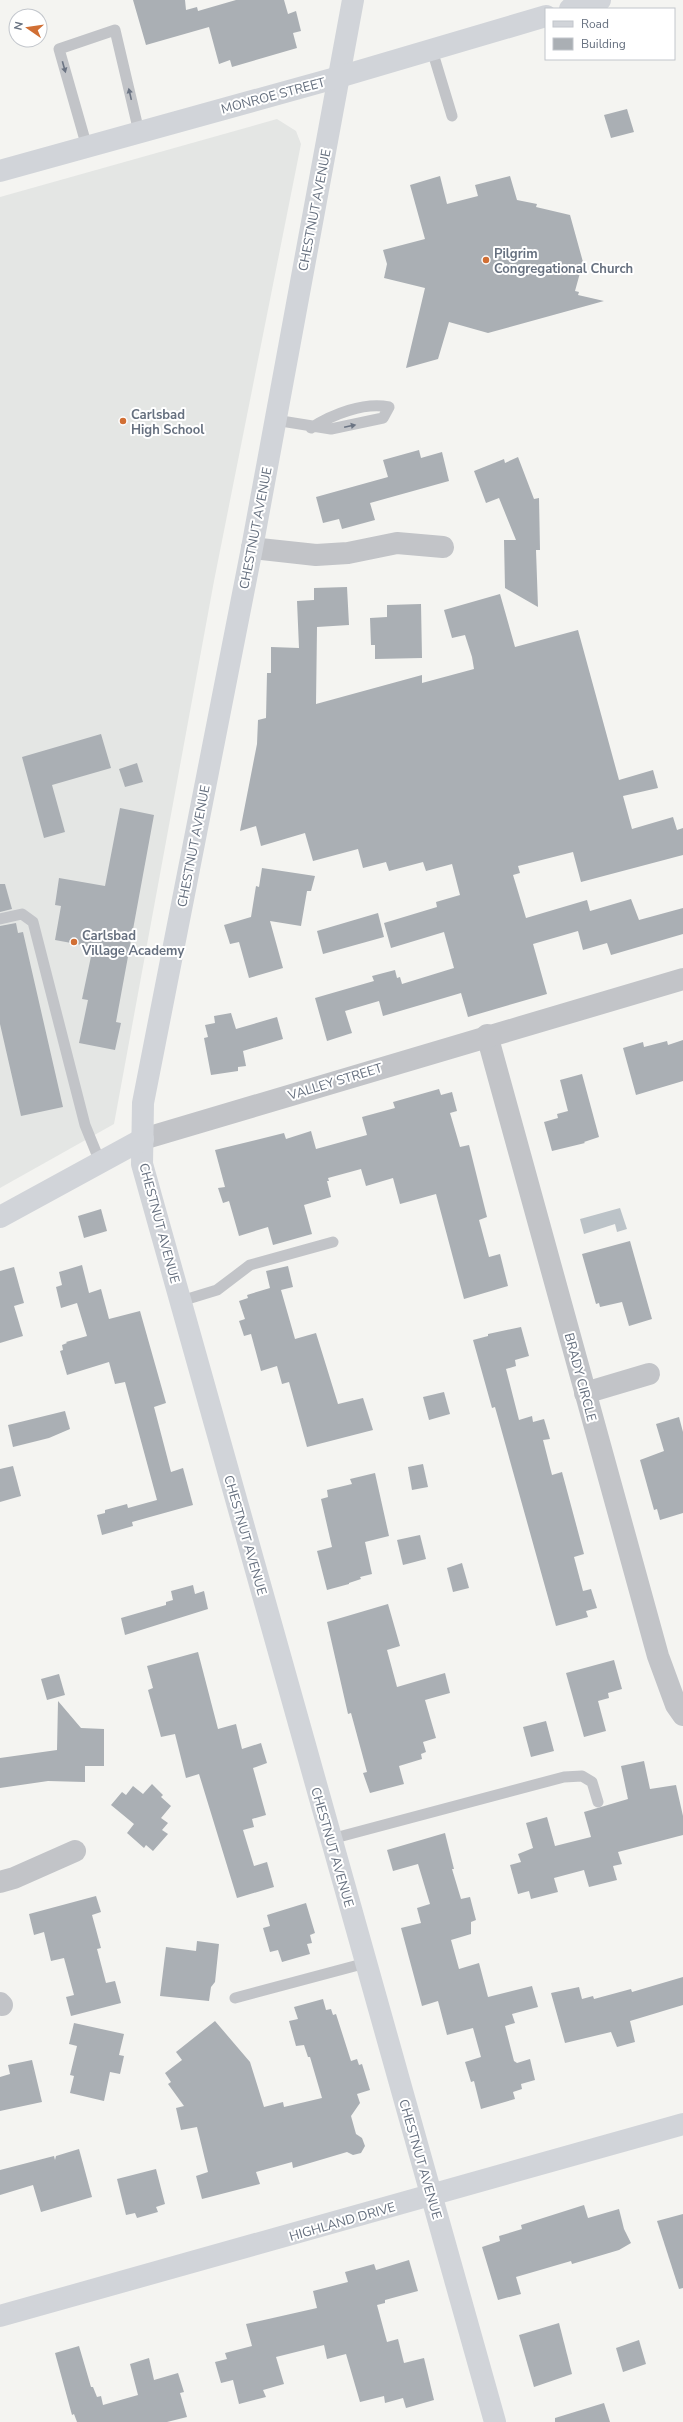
<svg xmlns="http://www.w3.org/2000/svg" width="683" height="2422" viewBox="0 0 683 2422" font-family="'Nunito Sans',sans-serif">
	<style>
		.built { fill: #e4e6e4 }
		.water { fill: #bcc3c8 }
		.building { fill: #aaafb4 }
		.lines { fill: none; stroke-linecap: round; stroke-linejoin: round }
		.lane { stroke: #c2c4c8; stroke-width: 11 }
		.street { stroke: #c2c4c8; stroke-width: 22 }
		.secondary { stroke: #d1d4d9; stroke-width: 22 }
		.oneway { fill: #6b7483 }
		.poi-dot { fill: #d16f34; stroke: #fff; stroke-width: 1.5 }
		.labels { text-anchor: middle; stroke-width: 4; stroke-linejoin: round; paint-order: stroke }
		.street-label { font-size: 13px; fill: #66707f; stroke: #fff }
		.poi-label { font-size: 13px; font-weight: bold; fill: #66707f; stroke: #fff; text-anchor: start }
	</style>
	<rect width="100%" height="100%" fill="#f4f4f1"/>
	<path class="built" d="M277,119L296,131L301,144L214,581L114,1124L0,1188V197Z"/>
	<path class="water" d="M620,1208L627,1229L617,1232L615,1224L584,1234L580,1219Z"/>
	<g class="building">
		<path d="M133,0H185L186,10L197,7L198,11L236,0H284L288,14L296,11L301,31L293,33L297,48L232,67L230,60L219,64L209,27L146,45Z"/>
		<path d="M627,109L634,132L611,138L604,115Z"/>
		<path d="M440,176L447,204L478,196L475,185L510,176L517,200L537,204L536,207L570,215L583,262L575,291L579,292L578,295L604,301L488,333L449,322L438,359L406,368L425,288L384,278L387,264L383,250L425,239L410,185Z"/>
		<path d="M419,450L421,458L442,452L449,481L370,503L375,520L342,529L339,519L323,523L316,497L388,477L383,460Z"/>
		<path d="M518,457L534,499L539,498L540,550H536L538,607L505,588L504,540H516L499,498L486,503L474,471L504,459L505,463Z"/>
		<path d="M347,587L349,625L317,627L316,704L422,675V683L474,669L472,657L465,635L452,638L444,610L500,594L515,647L578,630L619,780L653,770L658,788L623,796L632,829L673,817L677,830L683,828V855L581,882L573,852L518,866L520,873L513,875L526,918L587,900L590,911L631,899L639,920L683,908V934L611,955L607,943L583,950L578,931L533,944L547,994L468,1017L461,993L383,1016L379,1001L345,1011L352,1033L327,1041L315,998L374,981L372,976L395,970L397,978L400,977L402,984L454,968L444,932L391,948L384,923L437,907L436,902L460,895L452,864L426,871L423,862L389,871L386,862L363,868L358,849L313,861L305,833L261,846L256,826L240,831L257,744L258,720L266,718L267,673H271V647L299,648L297,601L314,600V588Z"/>
		<path d="M421,604L422,658L375,659V645H371L370,618L387,617V605Z"/>
		<path d="M101,734L111,768L52,785L65,832L44,838L22,757Z"/>
		<path d="M137,763L143,782L125,787L119,769Z"/>
		<path d="M120,808L154,815L116,1022L121,1023L115,1050L79,1043L88,1000L82,999L93,947L55,940L61,906L55,905L59,878L105,886Z"/>
		<path d="M262,868L315,876L311,891H307L301,926L270,921L283,968L249,978L239,942L230,944L224,925L251,917L256,886L259,887Z"/>
		<path d="M0,884H5L12,909L0,912Z"/>
		<path d="M378,913L384,937L323,954L317,931Z"/>
		<path d="M16,923L18,933L23,932L63,1107L21,1116L0,1024V926Z"/>
		<path d="M231,1013L236,1029L277,1017L283,1039L243,1051L246,1066L238,1067V1071L211,1075L204,1038L208,1037L205,1025L215,1023L214,1016Z"/>
		<path d="M683,1040V1081L636,1095L623,1048L643,1042L644,1047L667,1041L668,1045Z"/>
		<path d="M582,1074L599,1137L584,1142L585,1143L552,1151L544,1122L558,1118L557,1114L568,1111L560,1080Z"/>
		<path d="M439,1089L441,1095L452,1092L457,1111L450,1113L460,1147L469,1145L487,1217L479,1220L489,1257L500,1254L508,1286L464,1299L436,1194L400,1204L393,1178L366,1186L361,1169L328,1178L329,1181H327L331,1197L304,1205L312,1234L273,1245L268,1227L239,1236L229,1201L223,1203L218,1188L225,1187L215,1150L284,1133L286,1139L311,1131L316,1149L367,1135L362,1117L395,1108L393,1102Z"/>
		<path d="M101,1209L107,1231L84,1238L78,1216Z"/>
		<path d="M630,1241L652,1319L629,1326L622,1302L600,1307L599,1303L596,1304L582,1254Z"/>
		<path d="M82,1265L89,1293L101,1289L109,1319L140,1311L166,1403L154,1407L171,1472L183,1468L193,1505L132,1522L133,1526L102,1535L97,1515L105,1513V1510L127,1504L128,1508L157,1500L125,1382L115,1384L109,1362L67,1375L60,1351L63,1350L62,1345L67,1343L66,1342L87,1336L77,1303L61,1308L56,1287L62,1285L59,1272Z"/>
		<path d="M288,1266L293,1287L281,1290L295,1339L316,1333L338,1404L363,1398L373,1430L307,1447L289,1382L282,1384L277,1366L261,1371L251,1334L244,1336L239,1321L245,1319L239,1301L248,1298L247,1295L270,1288L266,1271Z"/>
		<path d="M14,1267L24,1303L14,1306L23,1336L0,1343V1271Z"/>
		<path d="M521,1327L529,1356L515,1360L516,1366L506,1369L519,1420L532,1416L533,1422L544,1419L550,1439L543,1440L552,1475L562,1472L584,1554L574,1557L583,1591L591,1589L597,1608L586,1611L588,1617L556,1626L495,1407L492,1408L473,1340L488,1336V1334Z"/>
		<path d="M444,1392L450,1414L429,1420L423,1397Z"/>
		<path d="M65,1411L70,1429L49,1438L13,1447L8,1425Z"/>
		<path d="M679,1417L683,1432V1513L660,1520L657,1509L654,1510L640,1460L664,1451L656,1424Z"/>
		<path d="M423,1464L428,1487L412,1490L408,1467Z"/>
		<path d="M13,1466L21,1496L0,1502V1469Z"/>
		<path d="M375,1473L389,1536L365,1542L372,1574L360,1577L361,1579L349,1583V1584L327,1590L317,1551L332,1547L321,1499L328,1497L327,1490L352,1484L350,1479Z"/>
		<path d="M420,1535L426,1559L403,1565L397,1540Z"/>
		<path d="M462,1563L469,1588L453,1592L447,1568Z"/>
		<path d="M193,1585L195,1594L204,1591L208,1609L125,1635L121,1618L166,1605V1602L173,1600L171,1591Z"/>
		<path d="M388,1604L400,1646L387,1650L397,1687L445,1673L450,1693L425,1700L436,1738L423,1742L426,1752L421,1754L422,1759L399,1766L404,1784L370,1793L363,1773L367,1772L351,1713L348,1714L327,1622Z"/>
		<path d="M198,1652L218,1729L236,1724L242,1749L261,1743L267,1763L253,1768L266,1815L252,1819L254,1827L243,1830L254,1866L267,1862L274,1887L237,1898L199,1774L186,1778L175,1734L161,1737L148,1690L153,1688L147,1666Z"/>
		<path d="M614,1660L622,1689L608,1693L609,1698L598,1701L606,1731L584,1737L566,1673Z"/>
		<path d="M59,1674L65,1695L47,1700L41,1679Z"/>
		<path d="M58,1701L81,1728L104,1729V1766H85V1782L48,1781L0,1788V1758L57,1750Z"/>
		<path d="M546,1721L554,1751L531,1757L523,1727Z"/>
		<path d="M644,1761L650,1789L676,1785L683,1816V1835L618,1852L622,1864L613,1866L617,1880L589,1887L584,1870L554,1878L558,1892L531,1899L529,1891L518,1894L510,1865L521,1862L518,1854L533,1848L526,1823L547,1817L555,1846L591,1837L584,1812L628,1799L621,1766Z"/>
		<path d="M152,1784L163,1795L161,1797L171,1806L161,1818L168,1823L162,1830L168,1834L153,1851L146,1845L144,1848L127,1833L134,1824L111,1805L122,1792L126,1795L133,1786L143,1794Z"/>
		<path d="M445,1833L454,1869H452L461,1899L470,1897L476,1920L471,1922V1934L451,1940L459,1969L479,1963L488,1997L532,1986L538,2007L512,2014L515,2023L505,2026L514,2061L517,2063L530,2059L535,2080L521,2084L522,2089L513,2092L515,2099L481,2109L474,2081L471,2082L465,2062L481,2057L473,2028L447,2035L438,2001L422,2006L401,1928L421,1923L417,1908L430,1904L418,1864L393,1871L387,1850Z"/>
		<path d="M96,1896L101,1912L92,1915L101,1948L97,1949L106,1983L115,1981L121,2003L71,2016L66,1997L74,1995L64,1958L51,1961L44,1932L34,1935L29,1914Z"/>
		<path d="M306,1903L315,1933L310,1935L312,1943L307,1944L310,1954L282,1962L278,1950L270,1952L263,1928L270,1926L267,1915Z"/>
		<path d="M197,1941L219,1944L215,1982L211,1987L209,2001L160,1996L166,1947L196,1951Z"/>
		<path d="M683,1977V2005L630,2021L635,2042L617,2047L611,2032L565,2043L551,1993L579,1987L582,1999L593,1996L594,1999L631,1989L632,1992Z"/>
		<path d="M323,1999L326,2010L331,2009L333,2015L336,2014L351,2061L357,2059L359,2065L362,2064L370,2090L357,2094L360,2103L351,2116L356,2134L362,2138L365,2146L361,2153L353,2155L347,2152L293,2168L292,2162L256,2172L260,2184L202,2199L196,2176L208,2172L197,2127L181,2130L176,2108L184,2106L168,2084L171,2082L165,2073L182,2060L176,2052L215,2021L250,2062L264,2107L283,2102L284,2107L322,2098L310,2057H308L304,2045L296,2046L289,2021L298,2019L294,2007Z"/>
		<path d="M74,2023L124,2034L119,2055L124,2056L120,2074L110,2072L104,2101L70,2093L74,2076L70,2075L77,2046L69,2044Z"/>
		<path d="M32,2060L42,2102L0,2111V2077L10,2074L8,2065Z"/>
		<path d="M79,2149L92,2197L41,2212L33,2185L0,2195V2170L54,2156L55,2160L56,2156Z"/>
		<path d="M156,2169L165,2204L156,2207L158,2212L137,2218L135,2213L126,2215L117,2179Z"/>
		<path d="M584,2205L588,2218L619,2209L624,2229L631,2243L619,2250L572,2264L571,2261L516,2277L521,2294L498,2300L482,2247L500,2241L499,2236L522,2229L521,2225Z"/>
		<path d="M683,2214V2288L679,2289L657,2221Z"/>
		<path d="M409,2260L418,2291L385,2300V2303L377,2305L387,2342L398,2339L404,2363L424,2358L434,2400L406,2408L403,2398L385,2403L384,2396L360,2402L346,2354L327,2359L324,2345L276,2357L284,2384L263,2390L266,2397L239,2404L233,2380L221,2383L215,2362L227,2359L225,2353L252,2346L246,2324L317,2308L313,2291L348,2282L345,2272L374,2264L376,2270Z"/>
		<path d="M559,2323L572,2374L534,2387L519,2335Z"/>
		<path d="M639,2340L646,2364L623,2372L616,2348Z"/>
		<path d="M79,2346L91,2387H93L97,2397L101,2396L103,2405L138,2395L130,2364L149,2358L154,2380L178,2373L184,2392L180,2393L187,2417L167,2422H77L74,2414L72,2415L55,2353Z"/>
		<path d="M604,2403L610,2422H555V2418Z"/>
	</g>
	<g class="lines">
		<g class="lane">
			<path d="M432,50L452,116"/>
			<path d="M87,147L59,49L115,30L139,132"/>
			<path d="M275,420L331,429L383,418L389,407C364,402 333,414 311,428"/>
			<path d="M0,919L22,914L33,922L85,1125L100,1162"/>
			<path d="M181,1301L217,1290L250,1265L333,1242"/>
			<path d="M331,1839L564,1777L582,1776L592,1782L598,1802"/>
			<path d="M235,1998L366,1963"/>
		</g>
		<g class="street">
			<path d="M252,548L316,555L348,553L397,543L443,547"/>
			<path d="M487,1035L658,1656L676,1705L683,1715"/>
			<path d="M143,1139L683,979"/>
			<path d="M585,1393L649,1374"/>
			<path d="M0,1882L14,1878L75,1851"/>
			<path d="M0,2003L2,2005"/>
		</g>
		<g class="secondary">
			<path d="M353,0L252,548L143,1103L142,1164L495,2422"/>
			<path d="M570,9L600,0"/>
			<path d="M0,171L339,77L546,16"/>
			<path d="M0,1217L143,1139"/>
			<path d="M0,2316L683,2124"/>
		</g>
	</g>
	<defs><path id="oneway-solid" d="M-6-.8H1V-3.2L6.5 0L1 3.2V.8H-6Z"/></defs>
	<g class="oneway">
		<use href="#oneway-solid" transform="translate(64 67) rotate(74)"/>
		<use href="#oneway-solid" transform="translate(130 94) rotate(-103)"/>
		<use href="#oneway-solid" transform="translate(350 426) rotate(-12)"/>
	</g>
	<g class="poi-dot">
		<circle cx="486" cy="260" r="4"/>
		<circle cx="123" cy="421" r="4"/>
		<circle cx="74" cy="942" r="4"/>
	</g>
	<g class="labels">
		<g class="street-label">
			<text transform="translate(273 95) rotate(-15)" y="5">MONROE STREET</text>
			<text transform="translate(314 210) rotate(-79)" y="5">CHESTNUT AVENUE</text>
			<text transform="translate(255 528) rotate(-79)" y="5">CHESTNUT AVENUE</text>
			<text transform="translate(193 846) rotate(-79)" y="5">CHESTNUT AVENUE</text>
			<text transform="translate(335 1081) rotate(-17)" y="5">VALLEY STREET</text>
			<text transform="translate(160 1223) rotate(75)" y="5">CHESTNUT AVENUE</text>
			<text transform="translate(581 1377) rotate(75)" y="5">BRADY CIRCLE</text>
			<text transform="translate(246 1535) rotate(74)" y="5">CHESTNUT AVENUE</text>
			<text transform="translate(333 1847) rotate(74)" y="5">CHESTNUT AVENUE</text>
			<text transform="translate(421 2159) rotate(74)" y="5">CHESTNUT AVENUE</text>
			<text transform="translate(342 2221) rotate(-16)" y="5">HIGHLAND DRIVE</text>
		</g>
		<g class="poi-label">
			<text x="494" y="258">Pilgrim<tspan x="494" dy="15">Congregational Church</tspan></text>
			<text x="131" y="419">Carlsbad<tspan x="131" dy="15">High School</tspan></text>
			<text x="82" y="940">Carlsbad<tspan x="82" dy="15">Village Academy</tspan></text>
		</g>
	</g>
	<rect x="545" y="8" width="130" height="52" fill="#ffffff" stroke="#c2c6cc"/>
	<rect x="553" y="21" width="20" height="6" fill="#d1d4d9" stroke="#c2c6cc"/>
	<text x="581" y="28" font-size="12" fill="#66707f">Road</text>
	<rect x="553" y="38" width="20" height="12" fill="#aaafb4" stroke="#c2c6cc"/>
	<text x="581" y="48" font-size="12" fill="#66707f">Building</text>
	<g transform="translate(28 28) rotate(283)"><circle r="19" fill="#ffffff" stroke="#c2c6cc"/>
	<path d="M0-3L7 15L0 10L-7 15Z" fill="#d16f34"/>
	<text y="-6" font-size="11" font-weight="bold" text-anchor="middle" fill="#66707f">N</text>
	</g>
</svg>
